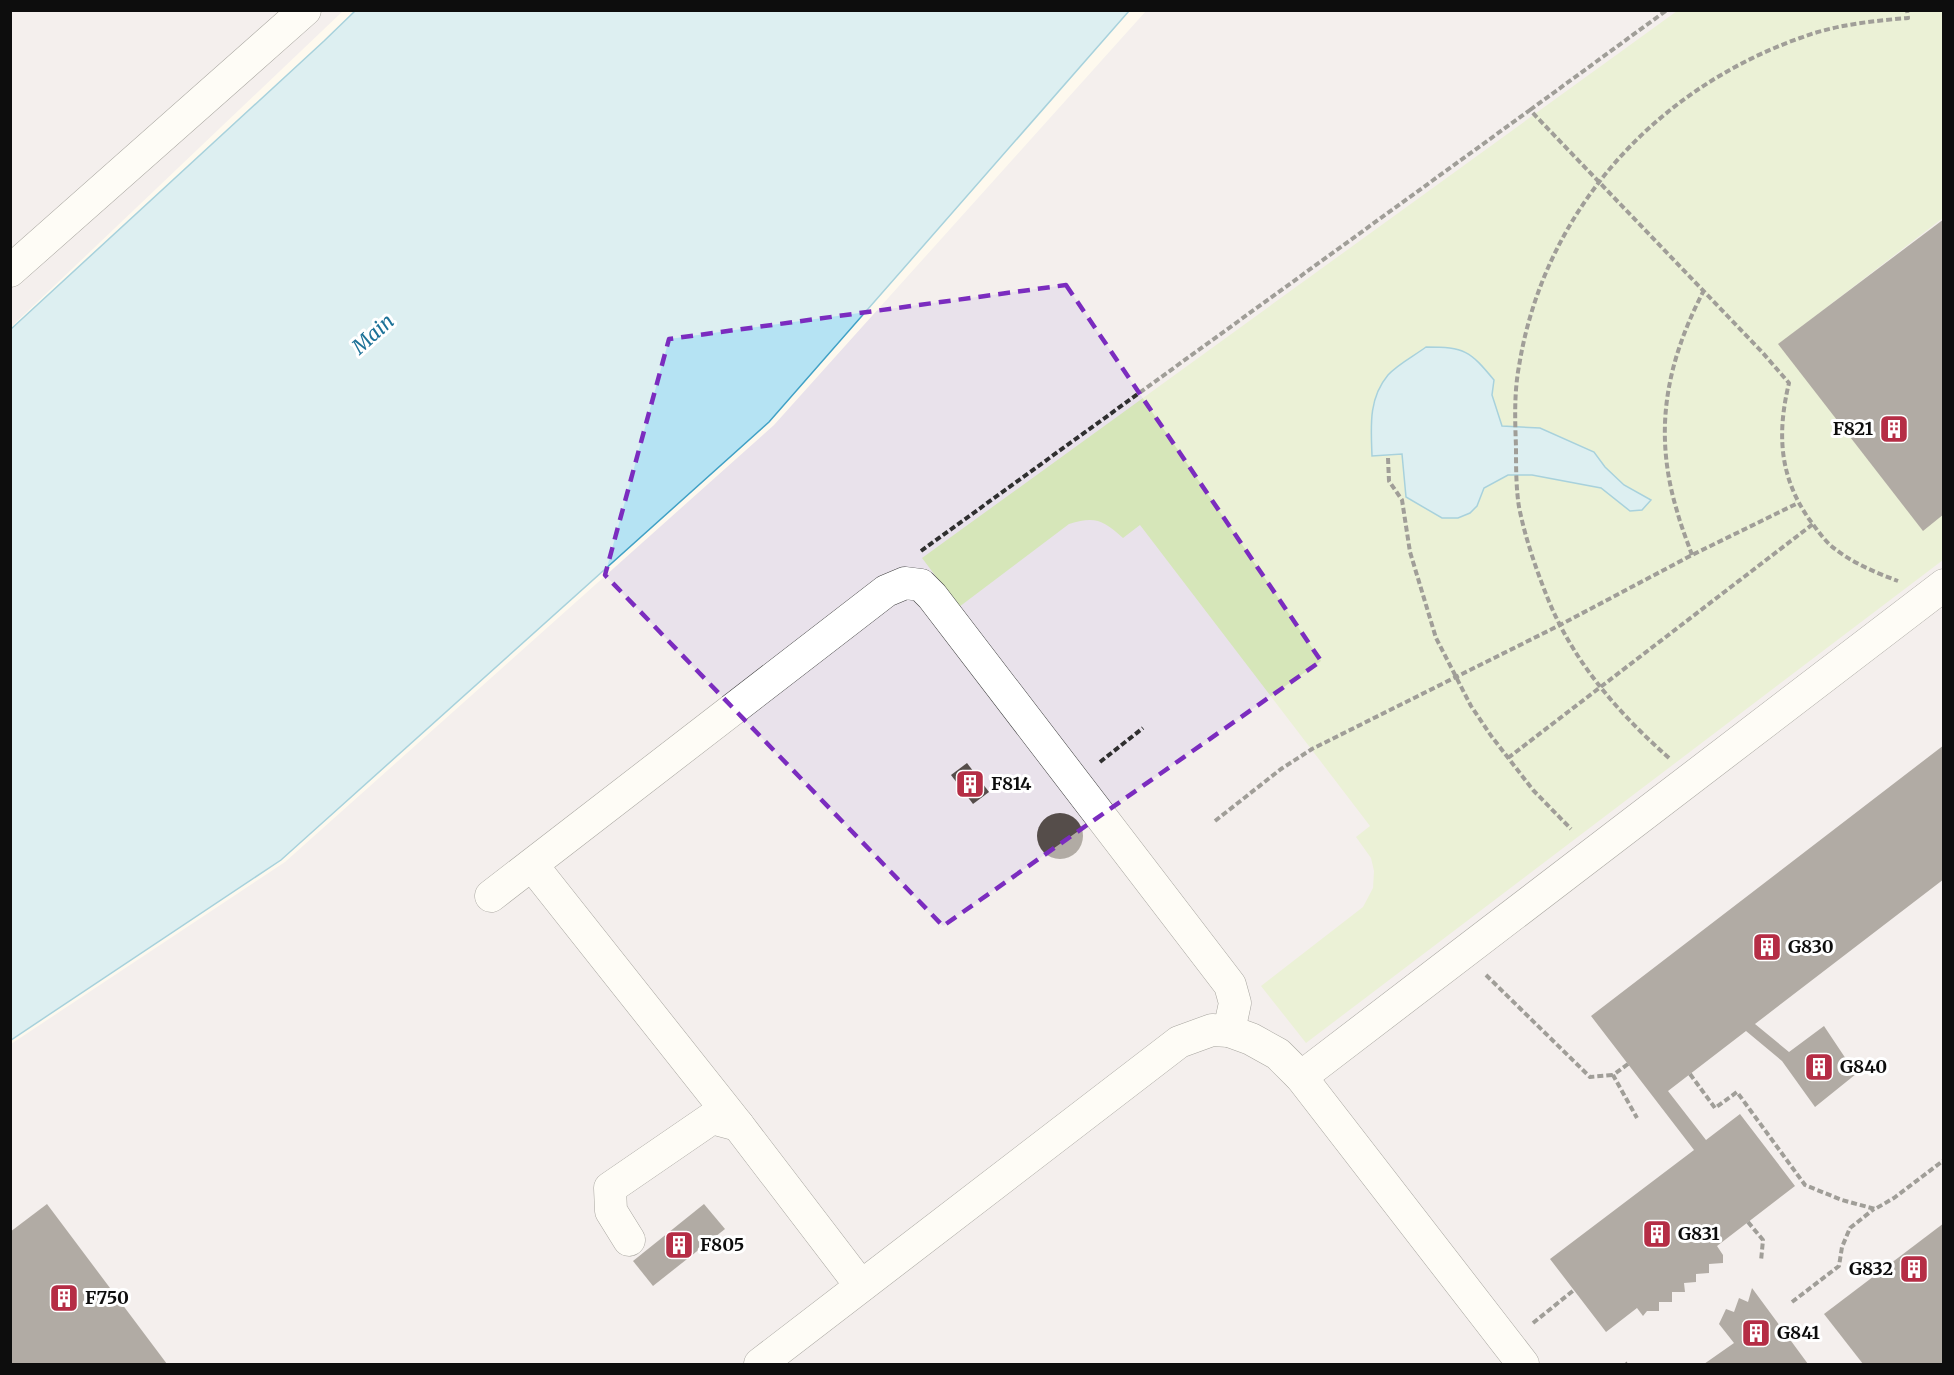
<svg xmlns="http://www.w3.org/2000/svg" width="1954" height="1375" viewBox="0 0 1954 1375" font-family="Merriweather,serif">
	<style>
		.industrial { fill: #e9e2eb }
		.green { fill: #d6e6b9 }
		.water { fill: #b5e3f3; stroke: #40a1c6; stroke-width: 1.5 }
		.building { fill: #554d4a }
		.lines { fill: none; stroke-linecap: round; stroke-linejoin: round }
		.minor-casing { stroke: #404040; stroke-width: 33 }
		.path { stroke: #2f2f2f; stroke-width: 4; stroke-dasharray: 6 3; stroke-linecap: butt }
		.minor { stroke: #fff; stroke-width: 32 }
		.marked { fill: none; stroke: #7b2cbf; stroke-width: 4.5; stroke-dasharray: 12 8; stroke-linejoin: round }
		.labels { text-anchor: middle; stroke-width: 6; stroke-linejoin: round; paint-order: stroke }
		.poi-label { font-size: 18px; font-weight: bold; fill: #0d0d0d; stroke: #fff; text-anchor: start }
		.water-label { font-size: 20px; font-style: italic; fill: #1d7298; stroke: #fff }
	</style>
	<rect width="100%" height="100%" fill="#fef9ee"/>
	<g class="industrial">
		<path d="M11,11H343L11,327Z"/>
		<path d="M1146,11H1943V1364H11V1044L285,862L774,425Z"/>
	</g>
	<path class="green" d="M1677,11H1943V218L1779,344L1943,514V560L1306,1043L1261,986L1363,907L1373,888L1374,871L1371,858L1356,837L1370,826L1140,525L1123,538C1103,520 1095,516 1069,524L959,607L922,558Z"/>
	<g class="water">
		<path d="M355,11H1129L769,422L281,860L11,1040V329L324,41Z"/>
		<path d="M1426,347C1465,347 1470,351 1494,380L1492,395L1502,426L1540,428L1594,452L1605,467L1624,485L1651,500L1642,510L1630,511L1601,488L1532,475H1508L1484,488L1477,506L1470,513L1458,518H1442L1406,497L1402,454L1372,456C1371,427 1368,399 1388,375C1398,364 1414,356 1426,347Z"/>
	</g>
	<g class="building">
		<path d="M1944,219V514L1923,531L1778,344Z"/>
		<path d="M1944,745V879L1755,1024L1789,1052L1824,1026L1856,1074L1815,1107L1782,1061L1746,1031L1668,1091L1706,1140L1740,1114L1795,1186L1717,1246L1723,1255V1263L1709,1264V1273L1696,1274V1282L1684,1283L1685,1292H1672V1302H1659V1311H1647L1643,1316L1637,1308L1606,1332L1550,1259L1694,1150L1591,1016Z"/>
		<path d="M967,763L989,792L973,804L951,775Z"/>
		<circle cx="1060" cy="836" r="23"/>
		<path d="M47,1204L167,1364H10V1232Z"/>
		<path d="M704,1204L725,1229L653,1286L633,1261Z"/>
		<path d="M1944,1223V1362L1940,1364H1863L1824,1314Z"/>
		<path d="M1752,1288L1808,1364H1704L1734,1343L1719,1324L1726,1309L1734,1312L1739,1298L1748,1302Z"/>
	</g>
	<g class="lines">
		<g class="minor-casing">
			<g id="minor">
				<path d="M10,271L305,10"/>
				<path d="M532,865L738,1125"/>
				<path d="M491,896L886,591L905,583L921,585L932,596L1230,985L1235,1003L1229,1031"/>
				<path d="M1301,1077L1944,585"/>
				<path d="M629,1240L611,1211L610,1188L712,1118L738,1125L861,1286"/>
				<path d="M760,1364L1179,1042L1212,1030L1229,1031L1251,1039L1278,1054L1301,1077L1523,1364"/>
			</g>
		</g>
		<g class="path">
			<path d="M1530,110L1667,10"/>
			<path d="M1388,458L1389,481L1402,500L1410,552L1436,638L1471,706L1492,737L1533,790L1571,829"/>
			<path d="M921,551L1530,110L1762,352L1789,383C1777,433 1779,476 1809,519C1815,527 1822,537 1829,544C1848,561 1874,572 1898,581"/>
			<path d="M1692,555C1687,541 1681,526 1677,511C1653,432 1666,364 1703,292"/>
			<path d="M1508,758L1813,524"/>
			<path d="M1669,758C1617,712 1571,659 1546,594C1535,566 1525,537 1519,507C1516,488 1516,467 1516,447C1515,420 1514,393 1519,366C1544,212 1654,90 1800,38C1834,25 1871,21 1908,18L1907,10"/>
			<path d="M1100,762L1143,728"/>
			<path d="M1215,821L1281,769L1312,749L1560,625L1692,555L1798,503"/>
			<path d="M1486,975L1590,1077L1613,1075"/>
			<path d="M1628,1064L1613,1075L1637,1118"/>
			<path d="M1690,1074L1715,1108L1737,1092L1805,1185L1842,1200L1875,1209L1894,1198L1944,1160"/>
			<path d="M1748,1222L1763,1240L1761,1261"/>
			<path d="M1792,1302L1839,1266L1842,1247L1850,1228L1874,1209"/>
			<path d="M1533,1323L1574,1290"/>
			<path d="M1625,1363L1626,1364"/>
		</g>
		<use href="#minor" class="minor"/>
	</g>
	<path d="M0 0H1954V1375H0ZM1066,285L1321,661L943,926L605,575L669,339Z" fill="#fef9ee" fill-opacity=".55" fill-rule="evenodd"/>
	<path class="marked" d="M1066,285L1321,661L943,926L605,575L669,339Z"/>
	<defs>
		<g id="building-square" transform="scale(1.5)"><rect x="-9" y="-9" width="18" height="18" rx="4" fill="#b52d45" stroke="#fff"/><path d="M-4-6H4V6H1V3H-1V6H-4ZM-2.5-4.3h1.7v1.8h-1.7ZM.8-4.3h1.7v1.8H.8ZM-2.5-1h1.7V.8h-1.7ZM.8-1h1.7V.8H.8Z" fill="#fff"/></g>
	</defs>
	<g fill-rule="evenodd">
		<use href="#building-square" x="1894" y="429"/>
		<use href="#building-square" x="970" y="784"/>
		<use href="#building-square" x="1767" y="947"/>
		<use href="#building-square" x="1819" y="1067"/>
		<use href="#building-square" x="1657" y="1234"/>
		<use href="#building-square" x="679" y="1245"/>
		<use href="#building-square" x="1914" y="1269"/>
		<use href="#building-square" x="64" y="1298"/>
		<use href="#building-square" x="1756" y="1333"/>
	</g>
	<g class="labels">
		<g class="poi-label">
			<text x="1873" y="435" text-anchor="end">F821</text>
			<text x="991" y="790">F814</text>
			<text x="1788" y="953">G830</text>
			<text x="1840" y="1073">G840</text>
			<text x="1678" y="1240">G831</text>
			<text x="700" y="1251">F805</text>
			<text x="1893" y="1275" text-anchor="end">G832</text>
			<text x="85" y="1304">F750</text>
			<text x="1777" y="1339">G841</text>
		</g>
		<g class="water-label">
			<text transform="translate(373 334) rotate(-42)" y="7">Main</text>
		</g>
	</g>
	<rect width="1954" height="1375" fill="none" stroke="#0d0d0d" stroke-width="24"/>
</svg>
